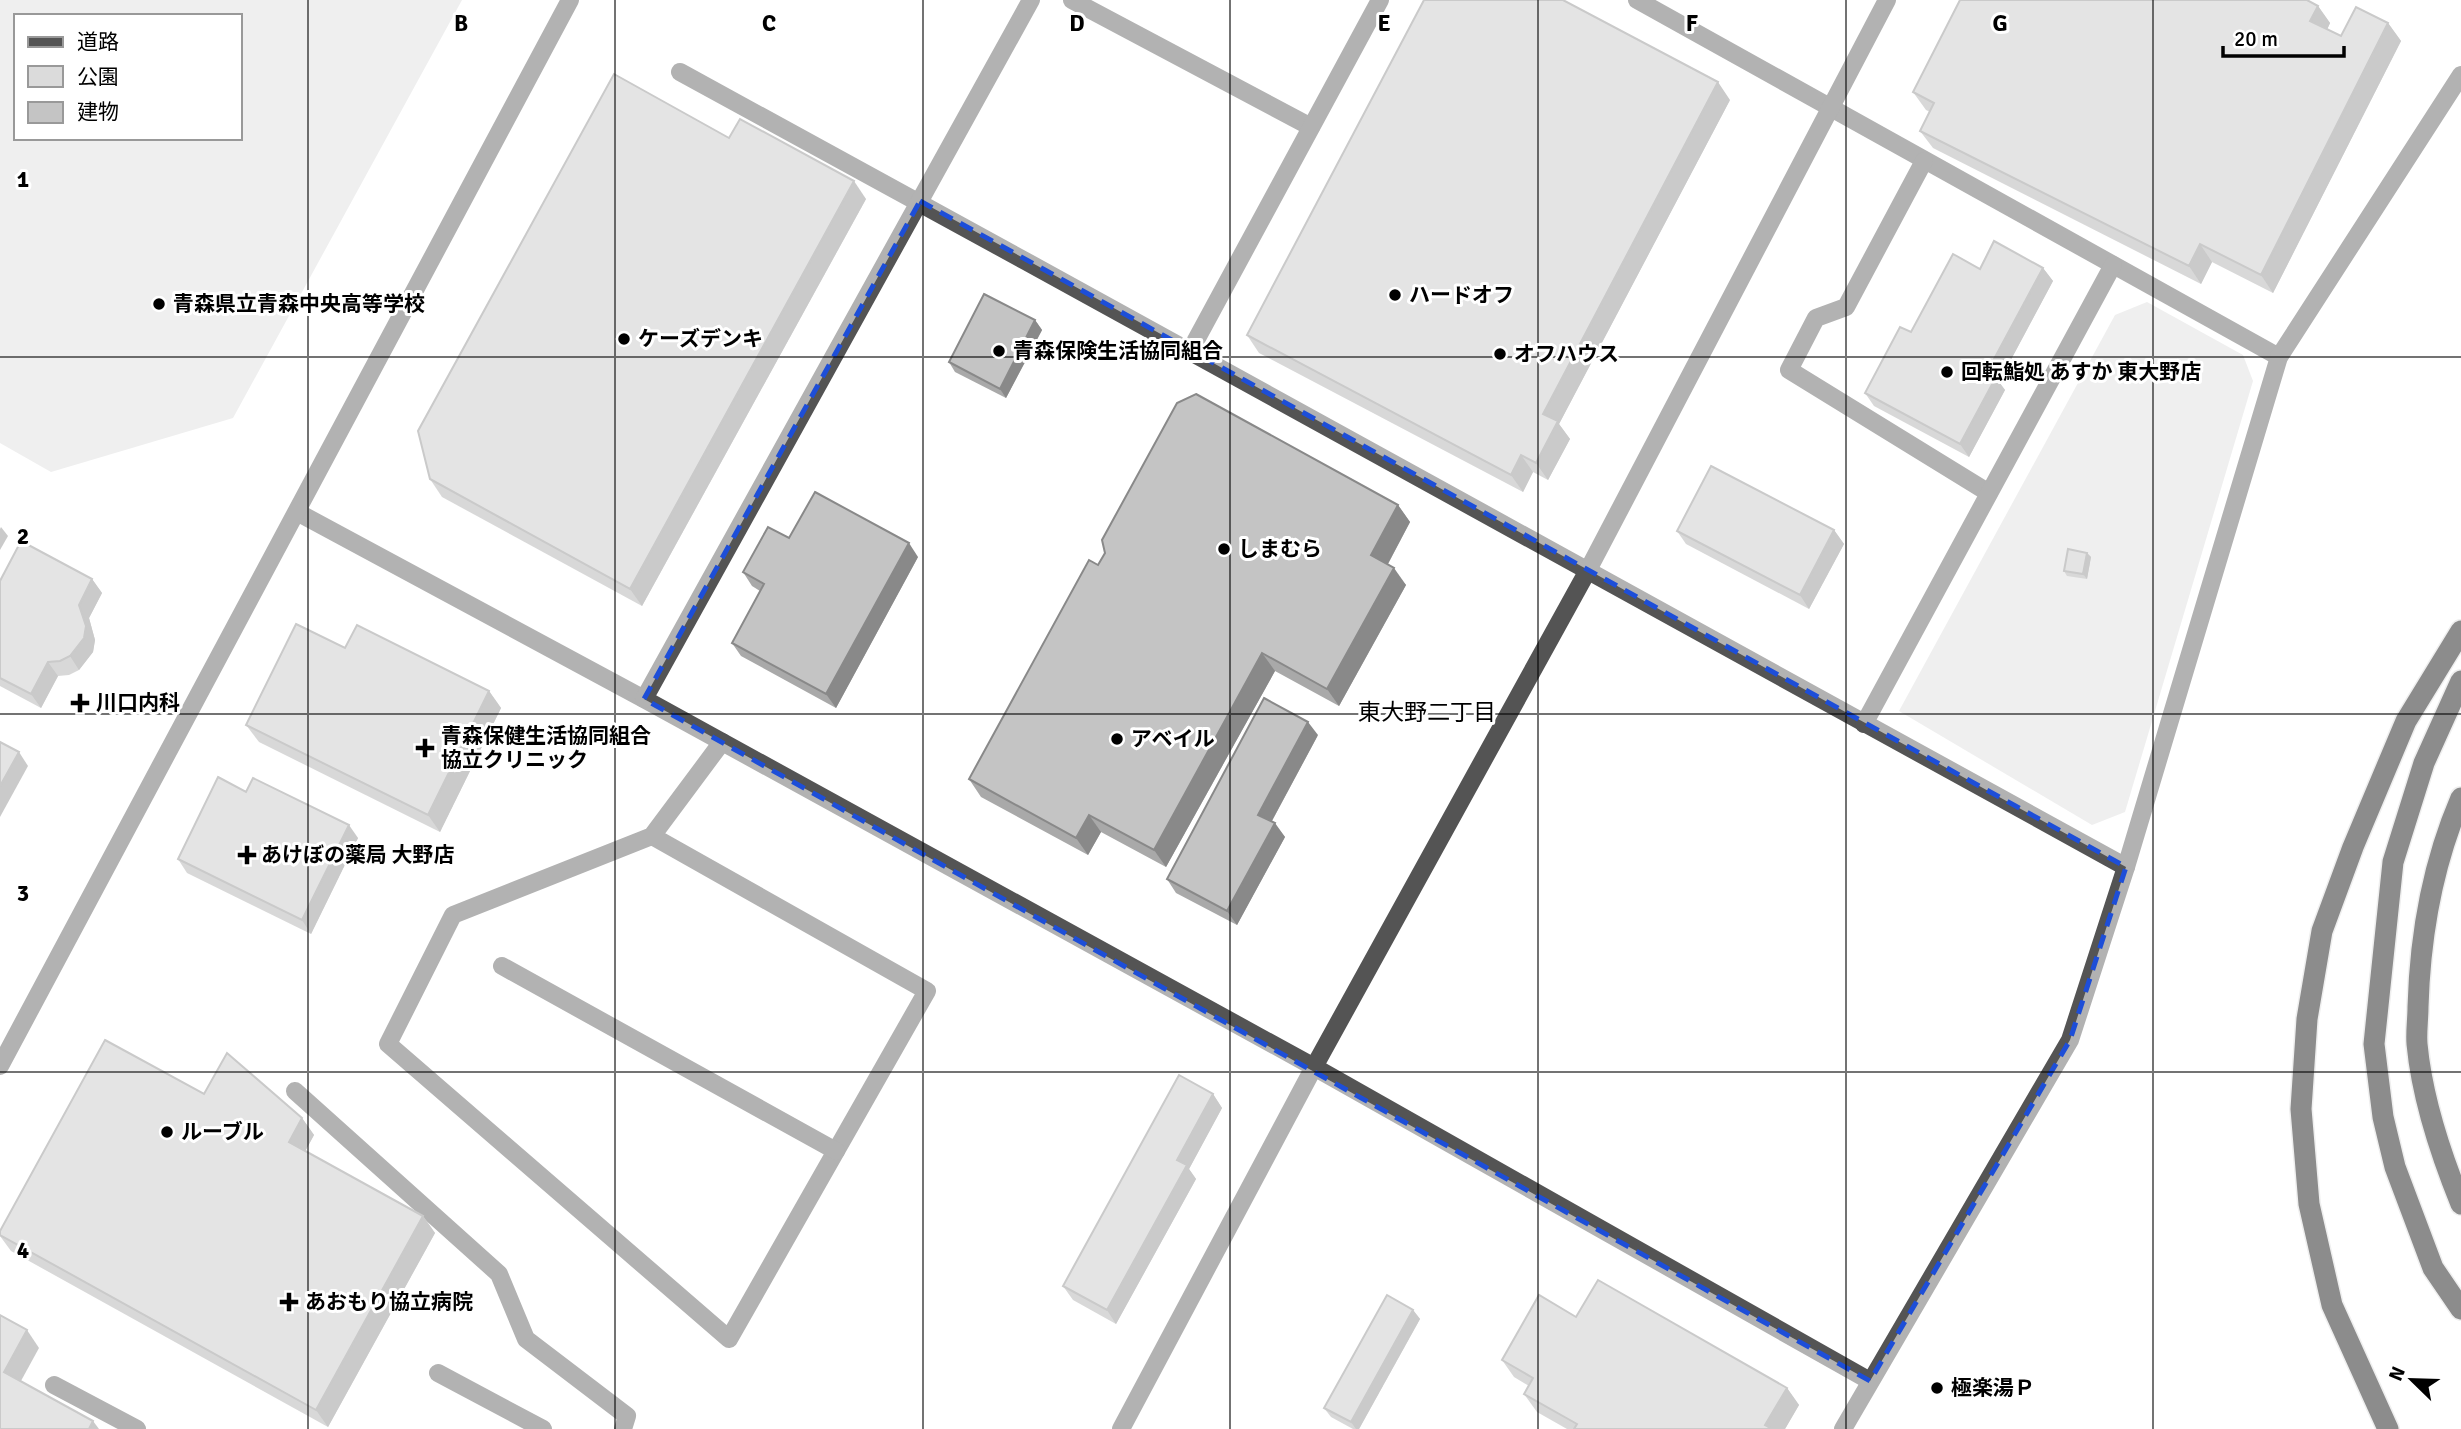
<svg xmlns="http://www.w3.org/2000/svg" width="2461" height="1429" viewBox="0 0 2461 1429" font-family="Signika,'Noto Sans JP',sans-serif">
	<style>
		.green { fill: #dbdbdb; fill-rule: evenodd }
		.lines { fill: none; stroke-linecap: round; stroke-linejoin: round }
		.highway-casing { stroke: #dbdbdb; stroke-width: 24 }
		.minor { stroke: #545454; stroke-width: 18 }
		.highway { stroke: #000; stroke-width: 21 }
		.wall { fill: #a9a9a9 }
		.shaded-wall { fill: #898989 }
		.building { fill: #c4c4c4; stroke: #898989; stroke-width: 2 }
		.marked { fill: none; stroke: #1d4ed8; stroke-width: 5; stroke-dasharray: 14 9; stroke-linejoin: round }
		.grid { fill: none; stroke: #000; stroke-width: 2; stroke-opacity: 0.55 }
		.poi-dot { fill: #000; stroke: #fff; stroke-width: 2.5 }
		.labels { text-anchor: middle; stroke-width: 6; stroke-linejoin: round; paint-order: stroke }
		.poi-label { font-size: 21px; font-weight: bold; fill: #000; stroke: #fff; text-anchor: start }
		.neighbourhood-label { font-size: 23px; fill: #000; stroke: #fff }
		.grid-label { font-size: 23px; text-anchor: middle; font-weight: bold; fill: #000; stroke: #fff; stroke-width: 6; stroke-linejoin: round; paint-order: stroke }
	</style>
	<rect width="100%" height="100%" fill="#fff"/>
	<g class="green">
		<path d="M0,0H462L233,418L51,472L0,443ZM16,16H240V138H16Z"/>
		<path d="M2147,302L2243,355L2253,381L2125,812L2092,825L1899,711L2115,315Z"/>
	</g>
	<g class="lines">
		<g class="highway-casing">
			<g id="highway">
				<path d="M2461,681L2424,763L2393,862L2374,1044L2383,1117L2395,1167L2433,1268L2461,1309"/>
				<path d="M2461,798C2433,863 2420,936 2418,1007C2418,1019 2416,1032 2417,1044C2422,1097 2441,1155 2461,1204"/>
				<path d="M2388,1429L2332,1305L2309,1204L2301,1109L2307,1019L2322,931L2353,847L2406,721L2461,631"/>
			</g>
		</g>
		<g class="minor">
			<path d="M1072,0L1311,127"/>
			<path d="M1637,0L2279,357"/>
			<path d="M680,72C1163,335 1643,603 2126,867"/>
			<path d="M1924,161L1846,307L1816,318L1789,370L1989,493"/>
			<path d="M1189,353L1380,0"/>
			<path d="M297,512L644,699L1314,1067L1870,1381"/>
			<path d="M644,699L1031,0"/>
			<path d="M1864,724L2113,265"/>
			<path d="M652,836L453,915L388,1044L729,1339L927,991L652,836L722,742"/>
			<path d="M502,966L836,1151"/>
			<path d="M0,1066L570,0"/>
			<path d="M295,1091L499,1274L526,1339L627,1416L623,1429"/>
			<path d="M438,1373L543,1429"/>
			<path d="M54,1385L137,1429"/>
			<path d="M1121,1429L1314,1067L1587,572L1887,0"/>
			<path d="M1843,1429L2070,1040L2126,867L2279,357L2461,75"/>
		</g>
		<use href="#highway" class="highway"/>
	</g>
	<g class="wall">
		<path d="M2318,6L2330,23L2327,30L2341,36L2388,23L2401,41L2273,293L2212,262L2201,284L1933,148L1920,131L1930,112L1926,110L1913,92Z"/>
		<path d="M1730,100L1559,424L1570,439L1548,480L1533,472L1523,492L1259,353L1247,335Z"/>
		<path d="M729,138L866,199L642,606L442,497L430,479Z"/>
		<path d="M2043,268L2053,281L1999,382L2005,390L1969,457L1874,406L1865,393L1911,332L1980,269Z"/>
		<path d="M1035,320L1042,330L1006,398L955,372L949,362Z"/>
		<path d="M1398,505L1410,522L1388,564L1406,585L1339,706L1275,671L1166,867L1101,832L1088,855L981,797L969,779L1098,565Z"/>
		<path d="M1834,530L1844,544L1809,609L1686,544L1677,531Z"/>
		<path d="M789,538L918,557L836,708L741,656L732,643L760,591L752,586L743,572Z"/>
		<path d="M2087,553L2091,557L2087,579L2067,576L2064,571Z"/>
		<path d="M92,579L102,593L89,618L95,640L93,652L79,670L69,675L58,676L41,708L0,686V581Z"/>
		<path d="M345,648L489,691L501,708L440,832L259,742L246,725Z"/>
		<path d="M1318,735L1272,821L1285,837L1237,925L1176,893L1167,879Z"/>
		<path d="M246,792L358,838L311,934L187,873L178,859Z"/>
		<path d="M204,1094L302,1118L314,1135L305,1151L423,1216L435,1233L328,1427L11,1251L0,1236V1231Z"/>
		<path d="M1213,1094L1222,1108L1189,1169L1196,1179L1116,1324L1073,1300L1063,1286Z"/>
		<path d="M1413,1310L1420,1319L1359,1429H1353L1331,1417L1324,1408Z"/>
		<path d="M1576,1317L1787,1388L1799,1405L1785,1429H1567L1537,1412L1524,1394L1529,1386L1514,1377L1502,1360Z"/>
	</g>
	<g class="shaded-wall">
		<path d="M2318,6L2330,23L2323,38L2310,21Z"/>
		<path d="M2388,23L2401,41L2273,293L2261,275Z"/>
		<path d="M1718,82L1730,100L1559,424L1570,439L1548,480L1536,463L1543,414Z"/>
		<path d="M854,181L866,199L642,606L630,589Z"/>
		<path d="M2200,244L2212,262L2201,284L2189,266Z"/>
		<path d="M2043,268L2053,281L1999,382L2005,390L1969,457L1960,444L1987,372Z"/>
		<path d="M1035,320L1042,330L1006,398L1000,389Z"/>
		<path d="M1521,455L1533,472L1523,492L1511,475Z"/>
		<path d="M1398,505L1410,522L1383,573L1371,555Z"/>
		<path d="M1,527L8,536L0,550V529Z"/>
		<path d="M1834,530L1844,544L1809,609L1800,595Z"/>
		<path d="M909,543L918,557L836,708L826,694Z"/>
		<path d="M2087,553L2091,557L2087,579L2083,574Z"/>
		<path d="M1394,568L1406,585L1339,706L1327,689Z"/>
		<path d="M92,579L102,593L89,618L95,640L93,652L79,670L70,656L79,605Z"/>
		<path d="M1262,653L1275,671L1166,867L1154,850Z"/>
		<path d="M48,662L58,676L41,708L31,694Z"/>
		<path d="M489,691L501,708L440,832L428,815Z"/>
		<path d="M1308,722L1318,735L1268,828L1258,815Z"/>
		<path d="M19,752L28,766L0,817V786Z"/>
		<path d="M1089,815L1101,832L1088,855L1076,838Z"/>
		<path d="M1275,823L1285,837L1237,925L1227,911Z"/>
		<path d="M349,825L358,838L311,934L302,920Z"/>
		<path d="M1213,1094L1222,1108L1189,1169L1196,1179L1116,1324L1107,1310L1177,1160Z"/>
		<path d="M302,1118L314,1135L301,1159L289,1142Z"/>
		<path d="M423,1216L435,1233L328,1427L316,1410Z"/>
		<path d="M1413,1310L1420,1319L1359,1429H1356L1351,1422Z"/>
		<path d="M27,1330L39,1348L16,1390L4,1372Z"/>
		<path d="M1787,1388L1799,1405L1785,1429H1768L1765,1425Z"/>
		<path d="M93,1421L99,1429H89Z"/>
	</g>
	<g class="building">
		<path d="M1424,0H1563L1718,82L1543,414L1558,421L1536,463L1521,455L1511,475L1247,335Z"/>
		<path d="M1960,0H2307L2318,6L2310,21L2341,36L2356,7L2388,23L2261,275L2200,244L2189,266L1920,131L1934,103L1913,92Z"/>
		<path d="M614,74L729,138L740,119L854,181L630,589L430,479L418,431Z"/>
		<path d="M1994,241L2043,268L1987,372L1996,377L1960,444L1865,393L1900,327L1911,332L1953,254L1980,269Z"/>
		<path d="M984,294L1035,320L1000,389L949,362Z"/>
		<path d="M1196,394L1398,505L1371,555L1394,568L1327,689L1262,653L1154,850L1089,815L1076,838L969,779L1089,560L1098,565L1105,553L1102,540L1177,403Z"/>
		<path d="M1711,466L1834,530L1800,595L1677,531Z"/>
		<path d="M815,492L909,543L826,694L732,643L764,584L743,572L768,527L789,538Z"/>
		<path d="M21,541L92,579L79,605L86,626L84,638L70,656L60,661L48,662L31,694L0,678V581Z"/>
		<path d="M2068,549L2087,553L2083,574L2064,571Z"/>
		<path d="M296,624L345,648L357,625L489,691L428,815L246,725Z"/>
		<path d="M1264,698L1308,722L1258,815L1275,823L1227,911L1167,879Z"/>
		<path d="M0,742L19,752L0,786Z"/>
		<path d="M218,777L246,792L253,778L349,825L302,920L178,859Z"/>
		<path d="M105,1040L204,1094L227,1053L302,1118L289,1142L423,1216L316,1410L0,1235V1231Z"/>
		<path d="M1179,1075L1213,1094L1177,1160L1187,1165L1107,1310L1063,1286Z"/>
		<path d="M1598,1280L1787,1388L1765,1425L1769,1427L1768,1429H1574L1577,1424L1524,1394L1533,1378L1502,1360L1539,1295L1576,1317Z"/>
		<path d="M1387,1295L1413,1310L1351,1422L1324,1408Z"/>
		<path d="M0,1315L27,1330L4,1372L93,1421L89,1429H0Z"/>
	</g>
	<path d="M0 0H2461V1429H0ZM920,201L2126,867L2070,1040L1870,1381L644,699Z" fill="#fff" fill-opacity=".55" fill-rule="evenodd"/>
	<path class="marked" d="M920,201L2126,867L2070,1040L1870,1381L644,699Z"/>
	<path class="grid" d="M308,0V1429M615,0V1429M923,0V1429M1230,0V1429M1538,0V1429M1846,0V1429M2153,0V1429M0,357H2461M0,714H2461M0,1072H2461"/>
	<g class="poi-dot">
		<circle cx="1395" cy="295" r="7"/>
		<circle cx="159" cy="304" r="7"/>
		<circle cx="624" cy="339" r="7"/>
		<circle cx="999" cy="351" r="7"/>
		<circle cx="1500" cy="354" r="7"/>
		<circle cx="1947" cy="372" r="7"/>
		<circle cx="1224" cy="549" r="7"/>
		<path d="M76.5 692.5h7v7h7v7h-7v7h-7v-7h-7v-7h7z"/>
		<circle cx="1117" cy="739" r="7"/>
		<path d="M421.5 737.5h7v7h7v7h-7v7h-7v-7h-7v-7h7z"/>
		<path d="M243.5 844.5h7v7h7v7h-7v7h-7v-7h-7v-7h7z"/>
		<circle cx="167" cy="1132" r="7"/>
		<path d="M285.5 1291.5h7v7h7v7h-7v7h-7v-7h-7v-7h7z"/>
		<circle cx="1937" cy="1388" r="7"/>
	</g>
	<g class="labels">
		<g class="poi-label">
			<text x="1409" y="302">ハードオフ</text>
			<text x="173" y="311">青森県立青森中央高等学校</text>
			<text x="638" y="346">ケーズデンキ</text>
			<text x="1013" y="358">青森保険生活協同組合</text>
			<text x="1514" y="361">オフハウス</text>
			<text x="1961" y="379">回転鮨処 あすか 東大野店</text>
			<text x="1238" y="556">しまむら</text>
			<text x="96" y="710">川口内科</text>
			<text x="441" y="743">青森保健生活協同組合<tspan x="441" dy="24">協立クリニック</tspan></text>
			<text x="1131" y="746">アベイル</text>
			<text x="261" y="862">あけぼの薬局 大野店</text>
			<text x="181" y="1139">ルーブル</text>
			<text x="305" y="1309">あおもり協立病院</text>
			<text x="1951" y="1395">極楽湯Ｐ</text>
		</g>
		<g class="neighbourhood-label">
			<text x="1427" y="720">東大野二丁目</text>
		</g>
	</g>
	<g class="grid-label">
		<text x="461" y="31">B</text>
		<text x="769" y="31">C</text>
		<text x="1077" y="31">D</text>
		<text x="1384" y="31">E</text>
		<text x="1692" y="31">F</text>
		<text x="2000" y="31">G</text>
		<text x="23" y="187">1</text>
		<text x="23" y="544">2</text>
		<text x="23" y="901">3</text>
		<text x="23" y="1258">4</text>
	</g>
	<rect x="14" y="14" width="228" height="126" fill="#ffffff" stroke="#999999" stroke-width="2"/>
	<rect x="28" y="37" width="35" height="10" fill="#545454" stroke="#999999" stroke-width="2"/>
	<text x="77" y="49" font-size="21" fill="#000000">道路</text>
	<rect x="28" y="66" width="35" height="21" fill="#dbdbdb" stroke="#999999" stroke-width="2"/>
	<text x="77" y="84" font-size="21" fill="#000000">公園</text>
	<rect x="28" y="102" width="35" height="21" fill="#c4c4c4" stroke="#999999" stroke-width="2"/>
	<text x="77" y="119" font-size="21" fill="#000000">建物</text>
	<g transform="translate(2412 1380) rotate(293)" stroke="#ffffff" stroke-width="5" paint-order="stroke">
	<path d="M0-5L12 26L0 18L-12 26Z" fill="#000000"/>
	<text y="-10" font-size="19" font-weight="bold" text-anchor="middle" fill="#000000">N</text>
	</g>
	<path d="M2223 46v10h121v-10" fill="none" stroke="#000000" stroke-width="3.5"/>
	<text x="2234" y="46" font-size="21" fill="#000000" stroke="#ffffff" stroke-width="5" paint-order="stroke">20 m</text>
</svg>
